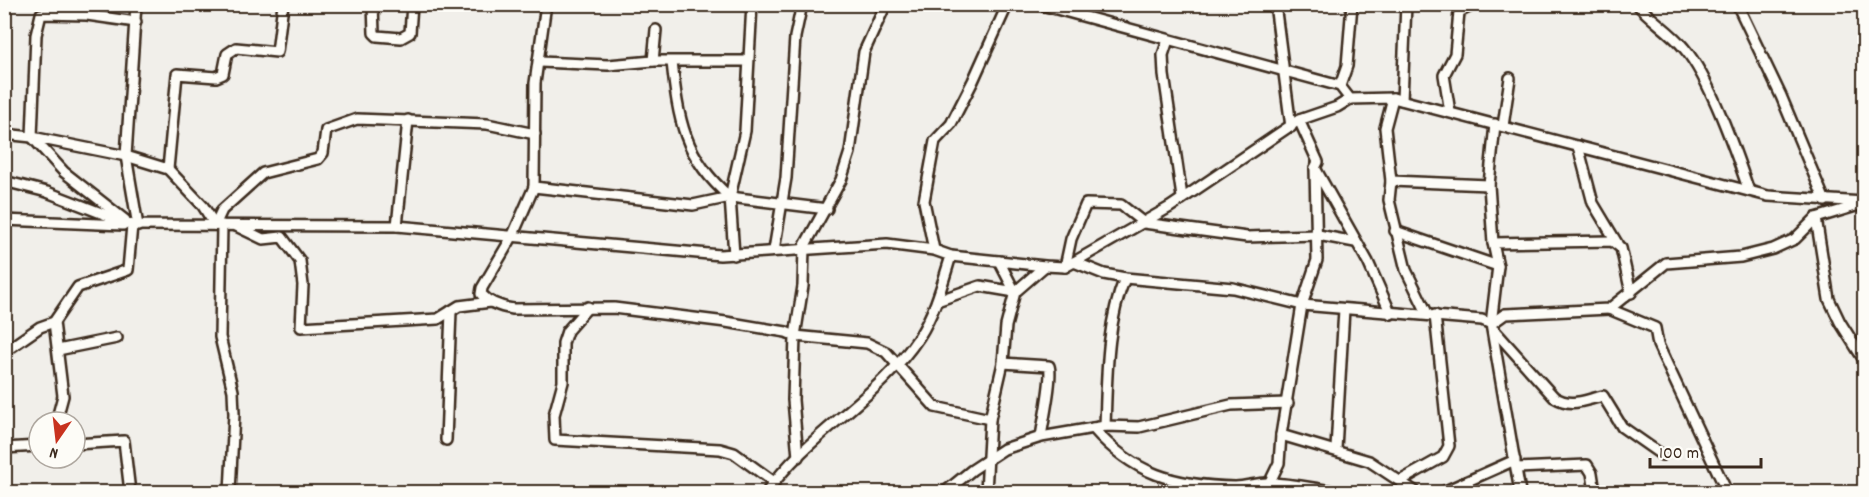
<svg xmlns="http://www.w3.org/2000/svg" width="1869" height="497" viewBox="0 0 1869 497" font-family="Dekko,sans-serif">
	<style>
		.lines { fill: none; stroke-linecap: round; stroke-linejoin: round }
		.minor-casing { stroke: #3b2a1e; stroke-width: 14 }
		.minor { stroke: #fdfcf7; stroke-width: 9 }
	</style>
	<rect width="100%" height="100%" fill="#f1efea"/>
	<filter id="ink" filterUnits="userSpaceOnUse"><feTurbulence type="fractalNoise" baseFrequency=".0167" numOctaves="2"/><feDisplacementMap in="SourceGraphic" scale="12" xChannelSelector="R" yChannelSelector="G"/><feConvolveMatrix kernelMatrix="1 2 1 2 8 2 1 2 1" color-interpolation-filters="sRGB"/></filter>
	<g filter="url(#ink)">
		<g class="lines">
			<g class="minor-casing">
				<g id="minor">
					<path d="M136,4L126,156L138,226"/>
					<path d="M373,4L374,33L377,36L401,38L410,33L412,4"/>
					<path d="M546,4L535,83L534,187L512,237L482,288L481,294C489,303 501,307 513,309L614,308L726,322L786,332L795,336L867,343L886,352L935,407L990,419"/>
					<path d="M1038,4L1340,86L1350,99L1393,98L1768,196L1864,202"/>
					<path d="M1275,4L1291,127"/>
					<path d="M1637,4C1651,20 1671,32 1684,48C1710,78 1736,153 1749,191"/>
					<path d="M1737,4L1781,96L1825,201"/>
					<path d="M1168,40L1163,55L1164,75L1182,197"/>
					<path d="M653,61L656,30"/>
					<path d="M540,62L608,65L653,61H748"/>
					<path d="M672,62C678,119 684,158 730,197"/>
					<path d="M1340,86L1347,66L1352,4"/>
					<path d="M1393,98L1385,128L1391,181L1389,200L1406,270L1428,315"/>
					<path d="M1402,100L1406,4"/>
					<path d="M1450,112L1444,75L1455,54L1459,12L1475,4"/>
					<path d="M1299,120L1318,162L1315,168L1368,262L1391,314"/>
					<path d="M1503,126L1510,78"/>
					<path d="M4,134L32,137L126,156L168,169L203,206L215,225"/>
					<path d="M1578,146L1593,203L1617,243"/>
					<path d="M168,169L177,74L216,77L223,74L227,54L236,48L277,52L283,4"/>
					<path d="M4,181L47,192L132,225L397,226L720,255L887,244L934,250L951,256L1045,266L1065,267L1074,262L1104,274L1125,278L1233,288L1302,305L1482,320L1491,324L1520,492"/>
					<path d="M1391,181L1489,185"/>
					<path d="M534,187L693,205L730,197L827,209"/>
					<path d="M1816,218L1829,299L1840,322L1864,360"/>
					<path d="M4,220L123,225"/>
					<path d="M125,220L64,172L32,137L36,35L41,14L87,15L136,22"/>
					<path d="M215,225L222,210L263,173L318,159L323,153L326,130L357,119L487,124L535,134"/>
					<path d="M222,225L220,337L233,391L234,414L230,492"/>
					<path d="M236,226L263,239L282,237L300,261L303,285L301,327L438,319L459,306L491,302"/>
					<path d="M397,226L408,120"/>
					<path d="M1395,231L1498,266"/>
					<path d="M1493,243L1612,241L1621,248L1631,293"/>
					<path d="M774,250L786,178L795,37L802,4"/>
					<path d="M934,250L924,201L935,141L951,124L973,81L1005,10L1010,4"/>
					<path d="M734,255L730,197L745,131L752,4"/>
					<path d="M999,261L1015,292"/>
					<path d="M1074,262L1170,207L1299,120L1337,107L1350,99"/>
					<path d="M1065,267L1071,239L1086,204L1121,205L1144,223L1247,237L1318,235L1355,242"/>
					<path d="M937,301L980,286L1015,292"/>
					<path d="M588,307L567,331L563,343V382L554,415L555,440L720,449L734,453L774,482"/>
					<path d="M1609,309L1655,328L1658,345L1727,492"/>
					<path d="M54,322L63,396L56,422"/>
					<path d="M1491,324L1505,314L1609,309L1666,263L1741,257L1773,249L1795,239L1816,218L1859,205"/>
					<path d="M1491,324L1498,266L1493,243L1489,185L1495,124"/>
					<path d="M1494,330L1554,397C1572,408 1584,400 1603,396L1622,427L1662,455"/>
					<path d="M58,350L117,338"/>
					<path d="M4,352L40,327L54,322L78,287L128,270L132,225"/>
					<path d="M1003,363L1049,366C1053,376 1043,422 1041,437"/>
					<path d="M1105,426C1107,377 1106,324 1125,278"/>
					<path d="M1093,428C1133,474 1175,486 1235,487C1246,487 1256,483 1267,483C1291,483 1316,489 1340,492"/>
					<path d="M1281,435L1369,461L1416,492"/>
					<path d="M446,440L451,311"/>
					<path d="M75,444L124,441L130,492"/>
					<path d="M4,448L39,446"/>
					<path d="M1336,449L1344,309"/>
					<path d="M798,457L793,400L795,336L803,286L804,247L841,180L850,152L864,52L886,4"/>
					<path d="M1517,468L1587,465L1592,473L1595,492"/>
					<path d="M1400,481L1443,457L1449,446L1435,315"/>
					<path d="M767,492C808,433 879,398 919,337C935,312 942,285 951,256"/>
					<path d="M945,492L972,470L1004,449L1041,437L1105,426L1139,427L1231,405L1288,403"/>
					<path d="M986,492L990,419L1003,363L1006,326L1015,292L1045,266"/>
					<path d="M1265,492L1279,463L1281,435L1302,305L1317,260L1315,168"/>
					<path d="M1443,492L1515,460"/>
				</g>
			</g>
			<use href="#minor" class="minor"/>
		</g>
	</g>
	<rect width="1869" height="497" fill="none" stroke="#fdfcf7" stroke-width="24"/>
	<rect x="12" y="12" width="1845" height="473" fill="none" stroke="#3b2a1e" stroke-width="2" filter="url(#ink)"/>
	<g transform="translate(57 440) rotate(194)"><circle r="28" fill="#fdfcf7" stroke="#afa8a0" stroke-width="1.5"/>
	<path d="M0-4.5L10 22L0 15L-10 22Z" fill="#c8321e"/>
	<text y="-9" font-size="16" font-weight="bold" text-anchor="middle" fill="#3b2a1e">N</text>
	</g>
	<path d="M1650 458v9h111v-9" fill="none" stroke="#3b2a1e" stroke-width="3"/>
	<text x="1659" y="458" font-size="18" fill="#3b2a1e" stroke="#fdfcf7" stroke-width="4.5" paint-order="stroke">100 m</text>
</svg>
